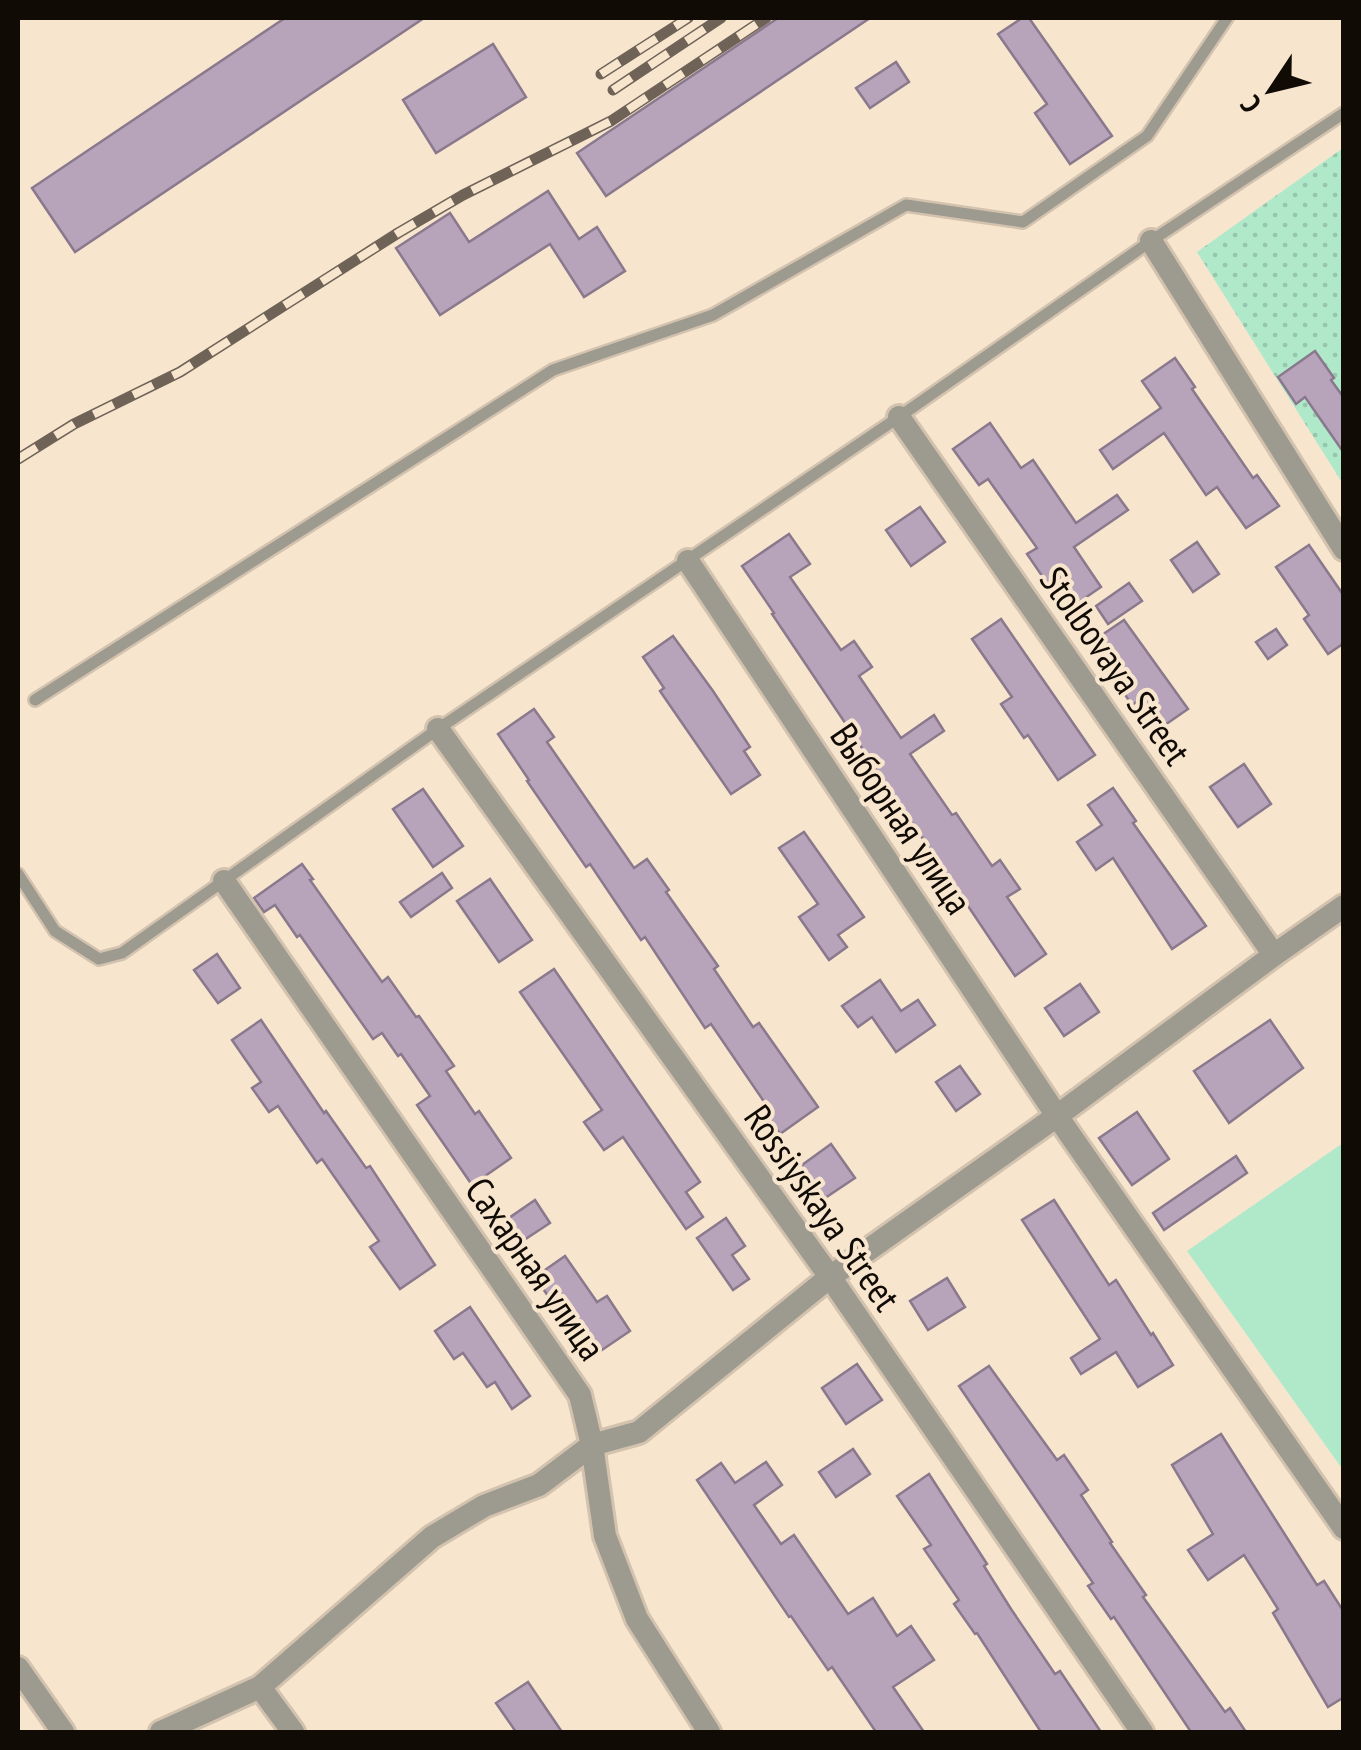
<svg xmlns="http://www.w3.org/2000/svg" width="1361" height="1750" viewBox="0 0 1361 1750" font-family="'PT Sans Narrow',sans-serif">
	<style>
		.grass { fill: url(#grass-dots) }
		.garden { fill: #b0e9ca }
		.building { fill: #b7a4ba; stroke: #8a788d; stroke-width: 2.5 }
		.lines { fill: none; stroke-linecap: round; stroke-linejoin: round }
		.service-casing { stroke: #d2c2ae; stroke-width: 16 }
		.minor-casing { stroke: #d2c2ae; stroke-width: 28 }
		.service { stroke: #9d9a8f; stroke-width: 11 }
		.minor { stroke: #9d9a8f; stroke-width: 22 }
		.rail-casing { stroke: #6e6356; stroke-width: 11 }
		.rail { stroke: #f7e5ce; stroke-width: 8; stroke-dasharray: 22; stroke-linecap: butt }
		.labels { text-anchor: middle; stroke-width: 8; stroke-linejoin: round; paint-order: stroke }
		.street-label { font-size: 38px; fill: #110b05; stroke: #f7e5ce }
	</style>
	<defs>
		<pattern id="grass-dots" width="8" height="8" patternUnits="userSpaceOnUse" patternTransform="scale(2.5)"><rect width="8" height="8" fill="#b0e9ca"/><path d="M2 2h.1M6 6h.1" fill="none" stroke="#96c6ac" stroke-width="1.8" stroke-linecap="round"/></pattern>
	</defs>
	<rect width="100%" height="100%" fill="#f7e5ce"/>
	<path class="grass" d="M1343,148V484L1197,252Z"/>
	<path class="garden" d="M1343,1143V1470L1187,1251Z"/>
	<g class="building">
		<path d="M285,18H424L75,252L32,188Z"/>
		<path d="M778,18H870L606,196L577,153Z"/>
		<path d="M1022,18H1029L1112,136L1070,164L1035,113L1047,104L998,34Z"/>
		<path d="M493,44L526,97L436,153L403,100Z"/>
		<path d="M896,62L909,82L870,108L856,88Z"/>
		<path d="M548,191L579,239L597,227L625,271L584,297L550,244L440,315L396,248L450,213L469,242Z"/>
		<path d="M1315,351L1334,378L1331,380L1344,398V453L1305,397L1296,404L1278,377Z"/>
		<path d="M1175,358L1195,387L1192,389L1253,478L1257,475L1279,506L1246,528L1217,487L1206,495L1164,433L1113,469L1100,450L1161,408L1142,381Z"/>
		<path d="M990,423L1021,468L1033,460L1076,523L1117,495L1128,510L1074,547L1101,587L1066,611L1027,554L1037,548L988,479L979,485L953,449Z"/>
		<path d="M920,507L945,542L911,566L886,530Z"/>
		<path d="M789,534L810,564L790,577L841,650L854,641L872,667L859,676L901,738L934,715L944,731L910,754L952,815L956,813L992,866L1000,860L1020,889L1007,897L1046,954L1015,976L772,614L774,613L742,566Z"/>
		<path d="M1197,542L1219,574L1193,592L1171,560Z"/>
		<path d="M1309,545L1344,596V643L1328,654L1304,619L1309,615L1276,567Z"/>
		<path d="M1129,583L1142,601L1108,624L1096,606Z"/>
		<path d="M1001,619L1095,755L1058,780L1028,735L1024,738L1001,704L1012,697L972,639Z"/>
		<path d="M1124,620L1188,709L1162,727L1142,698L1132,705L1090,643Z"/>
		<path d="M1276,629L1287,645L1268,659L1256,642Z"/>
		<path d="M673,636L713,691L750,747L744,751L760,775L731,794L660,691L664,688L643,657Z"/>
		<path d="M534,709L554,737L547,742L634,868L647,859L669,890L666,892L718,966L714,969L753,1027L759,1023L818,1107L780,1134L763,1109L767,1106L711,1024L705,1028L645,937L641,940L590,864L586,867L527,781L529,780L498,734Z"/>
		<path d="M1244,764L1271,804L1238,827L1210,787Z"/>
		<path d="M1113,788L1136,821L1133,823L1206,926L1172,949L1113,858L1096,870L1077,842L1102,825L1088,805Z"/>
		<path d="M423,789L463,846L433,867L393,809Z"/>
		<path d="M804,832L864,917L838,935L847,947L829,960L799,917L818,904L779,848Z"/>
		<path d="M302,864L313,879L310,880L382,982L388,977L416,1017L419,1016L454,1066L446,1071L475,1114L479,1111L511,1158L472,1185L417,1105L430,1096L401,1054L398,1056L382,1033L373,1039L300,935L297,937L275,905L264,912L254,898Z"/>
		<path d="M442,873L452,888L411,917L400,902Z"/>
		<path d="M490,879L532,940L499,962L457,901Z"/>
		<path d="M217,954L240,988L218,1003L194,970Z"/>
		<path d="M554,969L700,1182L686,1192L703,1217L686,1229L623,1137L604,1150L584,1122L602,1110L520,992Z"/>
		<path d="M880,980L901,1011L918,1000L935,1025L896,1052L872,1017L858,1027L842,1006Z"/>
		<path d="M1080,984L1099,1012L1064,1036L1045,1008Z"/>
		<path d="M261,1020L324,1113L326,1111L366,1168L370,1166L435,1265L400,1289L370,1247L379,1241L322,1159L317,1163L278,1106L269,1112L252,1088L261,1082L232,1040Z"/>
		<path d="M1270,1020L1303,1068L1229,1123L1194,1071Z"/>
		<path d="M960,1066L980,1094L956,1111L936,1082Z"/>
		<path d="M1137,1112L1169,1159L1132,1185L1099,1138Z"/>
		<path d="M831,1144L855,1178L825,1198L802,1165Z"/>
		<path d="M1236,1156L1247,1173L1164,1230L1153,1213Z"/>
		<path d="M535,1200L550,1223L521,1242L506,1220Z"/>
		<path d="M1054,1200L1109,1285L1116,1280L1151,1335L1153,1333L1173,1365L1138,1387L1116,1352L1081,1374L1071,1358L1100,1339L1022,1220Z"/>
		<path d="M726,1218L745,1246L732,1255L749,1279L733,1290L697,1238Z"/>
		<path d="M565,1256L597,1302L607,1296L630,1331L593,1356L566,1316L563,1318L535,1277Z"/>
		<path d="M947,1278L965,1307L928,1330L910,1301Z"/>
		<path d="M470,1307L530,1396L512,1409L495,1382L487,1387L463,1353L454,1359L435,1331Z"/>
		<path d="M857,1364L882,1400L846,1424L822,1388Z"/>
		<path d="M989,1366L1057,1460L1064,1455L1088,1490L1081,1495L1112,1542L1110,1543L1146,1595L1143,1597L1225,1712L1230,1708L1246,1732H1191L1114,1617L1111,1619L1088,1586L1093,1583L959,1386Z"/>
		<path d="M1221,1434L1317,1585L1324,1581L1344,1612V1697L1328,1707L1273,1613L1278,1609L1244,1555L1208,1580L1188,1550L1213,1534L1172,1465Z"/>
		<path d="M853,1449L870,1474L836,1497L819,1472Z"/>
		<path d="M766,1462L782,1485L754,1505L781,1544L794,1535L848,1614L873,1598L897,1636L911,1626L934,1660L893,1687L924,1732H876L832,1667L828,1670L791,1616L789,1617L697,1480L721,1463L735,1483Z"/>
		<path d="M929,1474L987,1564L984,1566L1011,1609L1055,1674L1060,1671L1101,1732H1041L977,1633L975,1634L954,1604L959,1600L924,1549L931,1545L897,1496Z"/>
		<path d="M528,1682L562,1732H516L496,1703Z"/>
	</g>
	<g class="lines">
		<g class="service-casing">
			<g id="service">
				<path d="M35,700L553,370L713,315L906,205L1023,222L1147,136L1227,18"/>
				<path d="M18,874L55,931L99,959L122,953L438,729L899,417L1151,241L1344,113"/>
			</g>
		</g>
		<g class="minor-casing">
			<g id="minor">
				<path d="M1151,241L1344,549"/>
				<path d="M899,417L1274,955"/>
				<path d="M688,561L1057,1116L1344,1528"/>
				<path d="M438,729L830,1277L1142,1732"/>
				<path d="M224,881L580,1395L592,1445L605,1536L637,1619L709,1732"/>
				<path d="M18,1668L63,1732"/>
				<path d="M260,1687L293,1732"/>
				<path d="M161,1732L260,1687L432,1537L484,1506L539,1485L592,1445L639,1432L830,1277L1057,1116L1274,955L1344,906"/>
			</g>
		</g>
		<use href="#service" class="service"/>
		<use href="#minor" class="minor"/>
		<g class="rail-casing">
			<g id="rail">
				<path d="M601,74L688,18"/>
				<path d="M613,90L721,18"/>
				<path d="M18,459L74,424L180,372L398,233L463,195L611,121L766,18"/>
			</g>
		</g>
		<use href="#rail" class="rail"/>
	</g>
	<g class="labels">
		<g class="street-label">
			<text transform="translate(1115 666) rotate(55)" y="13">Stolbovaya Street</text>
			<text transform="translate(901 819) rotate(56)" y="13">Выборная улица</text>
			<text transform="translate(822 1208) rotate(55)" y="13">Rossiyskaya Street</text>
			<text transform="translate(535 1269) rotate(55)" y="13">Сахарная улица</text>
		</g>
	</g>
	<rect width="1361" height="1750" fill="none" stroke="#110b05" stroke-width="40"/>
	<g transform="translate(1271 90) rotate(235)" stroke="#f7e5ce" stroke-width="8" paint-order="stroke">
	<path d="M0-8L18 38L0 25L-18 38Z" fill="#110b05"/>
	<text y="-15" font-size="28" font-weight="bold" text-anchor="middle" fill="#110b05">С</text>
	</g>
</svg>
